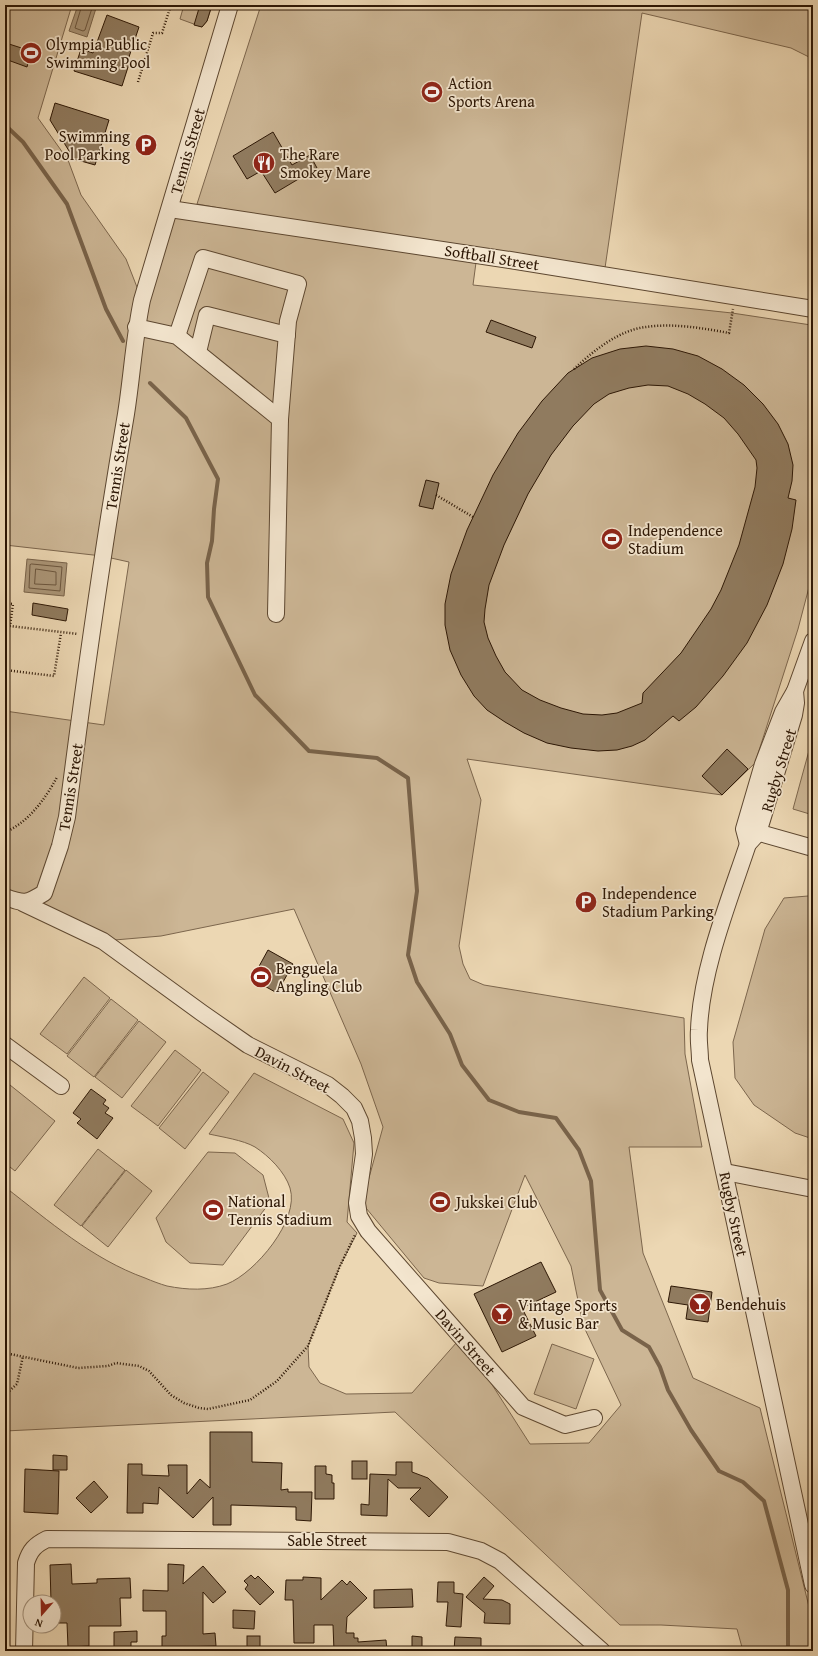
<svg xmlns="http://www.w3.org/2000/svg" width="818" height="1656" viewBox="0 0 818 1656" font-family="'Gentium Book Plus',serif">
	<style>
		.green { fill: #ccb695; stroke: #7c664d }
		.water { fill: #ab9678; stroke: #79634a }
		.lines { fill: none; stroke-linecap: round; stroke-linejoin: round }
		.shore { stroke: #6c563e; stroke-width: 1 }
		.stream { stroke: #79634a; stroke-width: 4 }
		.building { fill: #907b5f; stroke: #2d1705; fill-rule: evenodd }
		.minor-casing { stroke: #5d4730; stroke-width: 18 }
		.path { stroke: #2d1705; stroke-width: 2.5; stroke-dasharray: 1 2; stroke-linecap: butt }
		.minor { stroke: #f3e5ce; stroke-width: 16 }
		.labels { text-anchor: middle; stroke-width: 3.5; stroke-linejoin: round; paint-order: stroke }
		.poi-label { font-size: 16px; fill: #2d1705; stroke: #f3e5ce; text-anchor: start }
		.street-label { font-size: 16px; fill: #2d1705; stroke: #f3e5ce }
	</style>
	<rect width="100%" height="100%" fill="#ecd7b3"/>
	<filter id="stains"><feTurbulence type="fractalNoise" baseFrequency=".005" numOctaves="4"/><feColorMatrix values="0 0 0 0 .2 0 0 0 0 .09 0 0 0 0 .02 0 0 0 .5 -.17"/></filter>
	<radialGradient id="worn" r=".72"><stop offset=".6" stop-color="#630" stop-opacity="0"/><stop offset="1" stop-color="#630" stop-opacity=".3"/></radialGradient>
	<g class="green">
		<path d="M5,5H72L38,118L68,160L81,195L126,259L142,300L170,209L477,255L473,285L732,313L811,325L813,327V572L798,629L755,763L722,795L467,759L481,800L459,946L463,964L470,979L484,985L684,1018L685,1054L702,1147H629L643,1253L693,1378L760,1408L813,1623V1651H743L737,1629L661,1625H620L395,1412L5,1431V1187C49,1221 92,1259 145,1278C152,1281 160,1284 167,1286C187,1290 208,1291 227,1284C255,1273 300,1220 290,1188C285,1172 269,1156 255,1147C243,1140 222,1137 209,1134L254,1073L343,1119L354,1143L347,1222L357,1233L340,1266L308,1346L309,1367L320,1383L346,1394L412,1393L457,1342L482,1369L530,1444L589,1443L621,1405L583,1325L571,1266L525,1175L483,1286L439,1283L424,1278L366,1208L364,1196L383,1127L361,1064L294,909L161,936L103,941L5,897V711L104,725L129,562L102,556L5,545Z"/>
		<path d="M184,5H212L207,21L202,27L180,19Z"/>
		<path d="M261,5H813V59L791,48L642,13L605,268L359,233L197,204Z"/>
		<path d="M813,736V815L793,809Z"/>
		<path d="M808,896L813,897V1139L795,1133L754,1105L735,1078L733,1042L765,929L784,898Z"/>
		<path d="M84,977L110,998L67,1054L40,1034Z"/>
		<path d="M111,999L138,1020L94,1077L67,1056Z"/>
		<path d="M139,1021L166,1042L122,1098L95,1077Z"/>
		<path d="M175,1050L201,1070L158,1126L131,1106Z"/>
		<path d="M203,1072L229,1092L185,1149L159,1128Z"/>
		<path d="M5,1081L55,1121L15,1171L5,1163Z"/>
		<path d="M98,1149L125,1170L81,1226L54,1205Z"/>
		<path d="M208,1152L235,1153L263,1175L270,1202L223,1265L190,1263L166,1242L156,1218Z"/>
		<path d="M126,1170L152,1191L108,1247L82,1226Z"/>
		<path d="M552,1344L594,1359L576,1409L534,1394Z"/>
	</g>
	<g class="water">
		<path d="M78,5H97L87,37L69,31Z"/>
		<path d="M27,559L67,563L64,596L24,592Z"/>
	</g>
	<g class="lines">
		<g class="shore">
			<path d="M82,5L75,28L83,31L85,30L93,5"/>
			<path d="M32,564L62,567L60,591L29,588L30,565Z"/>
			<path d="M36,569L56,572V585L35,584Z"/>
		</g>
		<g class="stream">
			<path d="M5,125L23,142L67,204L106,309L123,341"/>
			<path d="M150,383L186,418L218,479L214,509L212,541L207,563L208,597L255,695L309,751L377,758L408,778L417,891L408,955L417,982L450,1034L462,1065L489,1100L519,1112L556,1118L579,1150L591,1181L600,1290L622,1330L649,1347L660,1367L668,1390L691,1430L719,1471L743,1482L764,1501L788,1590V1651"/>
		</g>
	</g>
	<g class="building">
		<path d="M200,5H212L207,21L202,27L194,25Z"/>
		<path d="M107,15L139,27L127,63L129,64L122,86L74,71L81,49L93,53Z"/>
		<path d="M9,44L34,52L31,63H28L27,67L5,59Z"/>
		<path d="M55,103L109,120L95,165L74,159L50,120Z"/>
		<path d="M273,132L292,165L310,155L317,168L275,193L261,171L247,179L233,156Z"/>
		<path d="M491,320L536,337L532,348L486,332Z"/>
		<path d="M646,346L673,349L698,356L722,369L744,385L763,404L778,424L788,444L793,465L792,481L788,498L796,500L792,529L783,564L767,605L747,643L723,676L696,707L679,721L673,716L645,740L632,746L617,750L598,751L571,748L547,743L524,733L505,722L487,710L474,696L461,675L450,650L445,625V604L451,574L467,530L493,475L518,433L542,401L568,373L592,358L620,349ZM648,385L668,386L688,394L705,404L724,418L738,434L756,460L757,468L755,487L739,545L721,590L711,609L681,653L643,693L642,703L617,713L602,715L583,714L561,708L540,700L522,690L505,672L496,656L488,638L484,622L485,609L489,585L504,545L528,494L551,455L573,426L594,404L609,394L629,388Z"/>
		<path d="M426,480L439,483L433,509L419,506Z"/>
		<path d="M33,603L68,609L66,621L32,615Z"/>
		<path d="M727,749L748,769L722,795L702,776Z"/>
		<path d="M268,950L293,964L277,993L252,979Z"/>
		<path d="M91,1089L106,1100L103,1104L109,1108L105,1113L113,1118L97,1139L77,1123L81,1119L73,1113Z"/>
		<path d="M541,1262L556,1292L522,1308L536,1336L502,1352L474,1294Z"/>
		<path d="M671,1286L712,1292L708,1322L686,1319L688,1305L668,1302Z"/>
		<path d="M210,1432H252V1462L282,1463L281,1490L288,1489V1492H312L311,1521L296,1520V1507L231,1505V1525H213V1497L193,1518L159,1487L158,1504L143,1503V1513H127L128,1464H142V1475L169,1476L168,1465H187V1494L200,1479L210,1488Z"/>
		<path d="M53,1455L67,1456V1470H53Z"/>
		<rect x="352" y="1461" width="15" height="18"/>
		<path d="M396,1462H412V1472L428,1478L448,1497L429,1517L410,1499L421,1488H398L388,1479L387,1516L361,1515V1504L369,1505L370,1474L396,1475Z"/>
		<path d="M315,1466H326V1474L332,1475V1483H334V1499H315Z"/>
		<path d="M25,1469L59,1471L58,1514L24,1512Z"/>
		<path d="M94,1481L108,1497L91,1513L76,1498Z"/>
		<path d="M71,1564L72,1584L97,1583V1579L130,1578L131,1598H120L121,1626H89V1646L68,1647L67,1623H57L56,1606H54V1602H51L50,1565Z"/>
		<path d="M168,1564L184,1565L183,1584L203,1566L226,1592L213,1603L203,1592V1634L215,1633L216,1646L178,1647V1649H162V1636H166V1611H143V1590L168,1591Z"/>
		<path d="M251,1575L255,1579L258,1576L274,1592L260,1605L245,1589L248,1585L244,1581Z"/>
		<path d="M303,1577L321,1578V1600L342,1580L347,1585L350,1581L367,1598L347,1617L346,1633H354V1638H358V1642L386,1640L387,1651H334L333,1625H314V1643H294L293,1600H285L286,1580H303Z"/>
		<path d="M484,1577L494,1586L483,1599L502,1600L510,1604V1624L484,1623L485,1613L466,1597Z"/>
		<path d="M438,1582H454V1593L463,1594L461,1627L446,1626L448,1602H437Z"/>
		<path d="M412,1589L413,1607L374,1608V1590Z"/>
		<path d="M233,1610L255,1611L254,1629L233,1628Z"/>
		<path d="M137,1631V1642H131V1651H114V1632Z"/>
		<rect x="247" y="1636" width="13" height="11"/>
		<path d="M412,1636L422,1637V1651H412Z"/>
		<path d="M455,1637L481,1638V1651L454,1650Z"/>
	</g>
	<g class="lines">
		<g class="minor-casing">
			<g id="minor">
				<path d="M170,209L510,260L813,309"/>
				<path d="M136,327L177,336L280,419L276,614"/>
				<path d="M177,336L203,258L298,284L288,321L280,419"/>
				<path d="M198,352L207,315L287,335"/>
				<path d="M795,691L796,703L794,715L758,833L748,844C729,901 701,970 699,1030C698,1040 700,1050 700,1060L813,1585"/>
				<path d="M749,830L813,848"/>
				<path d="M748,844L744,829L763,764L783,712L795,691L813,641"/>
				<path d="M5,897C25,904 26,904 44,893L60,846L67,817C84,682 103,548 126,414C132,376 134,338 142,300L230,5"/>
				<path d="M23,903L103,941L202,1013L248,1045L328,1085L342,1096L354,1108L360,1121L363,1138L364,1154L357,1203L359,1216L368,1231L523,1407L565,1425L594,1418"/>
				<path d="M5,1045L61,1086"/>
				<path d="M725,1172L813,1189"/>
				<path d="M24,1651L26,1563C30,1550 35,1545 47,1539L448,1542L481,1551L500,1561L602,1651"/>
			</g>
		</g>
		<g class="path">
			<path d="M138,82L153,33H162L171,5"/>
			<path d="M574,369C593,351 619,330 646,327C673,323 702,328 729,333L733,309"/>
			<path d="M436,495L473,517"/>
			<path d="M5,603L13,604L10,626L78,634"/>
			<path d="M5,627L10,626"/>
			<path d="M5,670L54,676L61,633"/>
			<path d="M5,832C28,823 46,798 57,777"/>
			<path d="M5,1353L78,1368L108,1366L116,1363L139,1366L149,1371L171,1395L184,1403L199,1408L208,1409L250,1400L277,1381L308,1346L340,1266L355,1235"/>
			<path d="M5,1395L17,1384L23,1356"/>
		</g>
		<use href="#minor" class="minor"/>
	</g>
	<defs>
		<g id="stadium-disc" transform="scale(1.15)"><circle r="9.5" fill="#8f2418" stroke="#f3e5ce"/><path d="M0-5a6.5 5 0 1 0 0 10a6.5 5 0 1 0 0-10ZM-3.5-1.8h7v3.6h-7Z" fill="#fff"/></g>
		<g id="parking-disc" transform="scale(1.15)"><circle r="9.5" fill="#8f2418" stroke="#f3e5ce"/><path d="M-3.5-5.5H1a3.5 3.5 0 0 1 0 7H-1V5.5H-3.5ZM-1-3.4V-.6H.8a1.4 1.4 0 0 0 0-2.8Z" fill="#fff"/></g>
		<g id="restaurant-disc" transform="scale(1.15)"><circle r="9.5" fill="#8f2418" stroke="#f3e5ce"/><path d="M-5-6h1v4h1v-4h1v4h1v-4h1v5L-1.5 .5V6h-2V.5L-5-1ZM5-6V6H3V1.5H1.5Q1.5-4 5-6Z" fill="#fff"/></g>
		<g id="bar-disc" transform="scale(1.15)"><circle r="9.5" fill="#8f2418" stroke="#f3e5ce"/><path d="M-6-5H6L.8 .8V4.5H3.5V6h-7V4.5H-.8V.8Z" fill="#fff"/></g>
	</defs>
	<g fill-rule="evenodd">
		<use href="#stadium-disc" x="31" y="53"/>
		<use href="#stadium-disc" x="432" y="92"/>
		<use href="#parking-disc" x="146" y="145"/>
		<use href="#restaurant-disc" x="264" y="163"/>
		<use href="#stadium-disc" x="612" y="539"/>
		<use href="#parking-disc" x="586" y="902"/>
		<use href="#stadium-disc" x="261" y="977"/>
		<use href="#stadium-disc" x="440" y="1202"/>
		<use href="#stadium-disc" x="213" y="1210"/>
		<use href="#bar-disc" x="700" y="1304"/>
		<use href="#bar-disc" x="502" y="1314"/>
	</g>
	<g class="labels">
		<g class="poi-label">
			<text x="46" y="50">Olympia Public<tspan x="46" dy="18">Swimming Pool</tspan></text>
			<text x="448" y="89">Action<tspan x="448" dy="18">Sports Arena</tspan></text>
			<text x="130" y="142" text-anchor="end">Swimming<tspan x="130" dy="18">Pool Parking</tspan></text>
			<text x="280" y="160">The Rare<tspan x="280" dy="18">Smokey Mare</tspan></text>
			<text x="628" y="536">Independence<tspan x="628" dy="18">Stadium</tspan></text>
			<text x="602" y="899">Independence<tspan x="602" dy="18">Stadium Parking</tspan></text>
			<text x="276" y="974">Benguela<tspan x="276" dy="18">Angling Club</tspan></text>
			<text x="228" y="1207">National<tspan x="228" dy="18">Tennis Stadium</tspan></text>
			<text x="456" y="1208">Jukskei Club</text>
			<text x="716" y="1310">Bendehuis</text>
			<text x="518" y="1311">Vintage Sports<tspan x="518" dy="18">&amp; Music Bar</tspan></text>
		</g>
		<g class="street-label">
			<text transform="translate(187 151) rotate(-74)" y="6">Tennis Street</text>
			<text transform="translate(492 257) rotate(9)" y="6">Softball Street</text>
			<text transform="translate(117 466) rotate(-81)" y="6">Tennis Street</text>
			<text transform="translate(778 770) rotate(-73)" y="6">Rugby Street</text>
			<text transform="translate(70 787) rotate(-81)" y="6">Tennis Street</text>
			<text transform="translate(293 1069) rotate(28)" y="6">Davin Street</text>
			<text transform="translate(734 1214) rotate(78)" y="6">Rugby Street</text>
			<text transform="translate(466 1342) rotate(49)" y="6">Davin Street</text>
			<text x="327" y="1546">Sable Street</text>
		</g>
	</g>
	<rect width="818" height="1656" fill="none" stroke="#ecd7b3" stroke-width="20"/>
	<rect x="6" y="6" width="806" height="1644" fill="none" stroke="#2d1705" stroke-width="2"/>
	<rect x="10" y="10" width="798" height="1636" fill="none" stroke="#2d1705"/>
	<g transform="translate(42 1614) rotate(200)"><circle r="19" fill="#f3e5ce" stroke="#a4937e"/>
	<path d="M0-3L7 15L0 10L-7 15Z" fill="#8f2418"/>
	<text y="-6" font-size="11" font-weight="bold" text-anchor="middle" fill="#2d1705">N</text>
	</g>
	<rect width="100%" height="100%" filter="url(#stains)"/>
	<rect width="100%" height="100%" fill="url(#worn)"/>
</svg>
